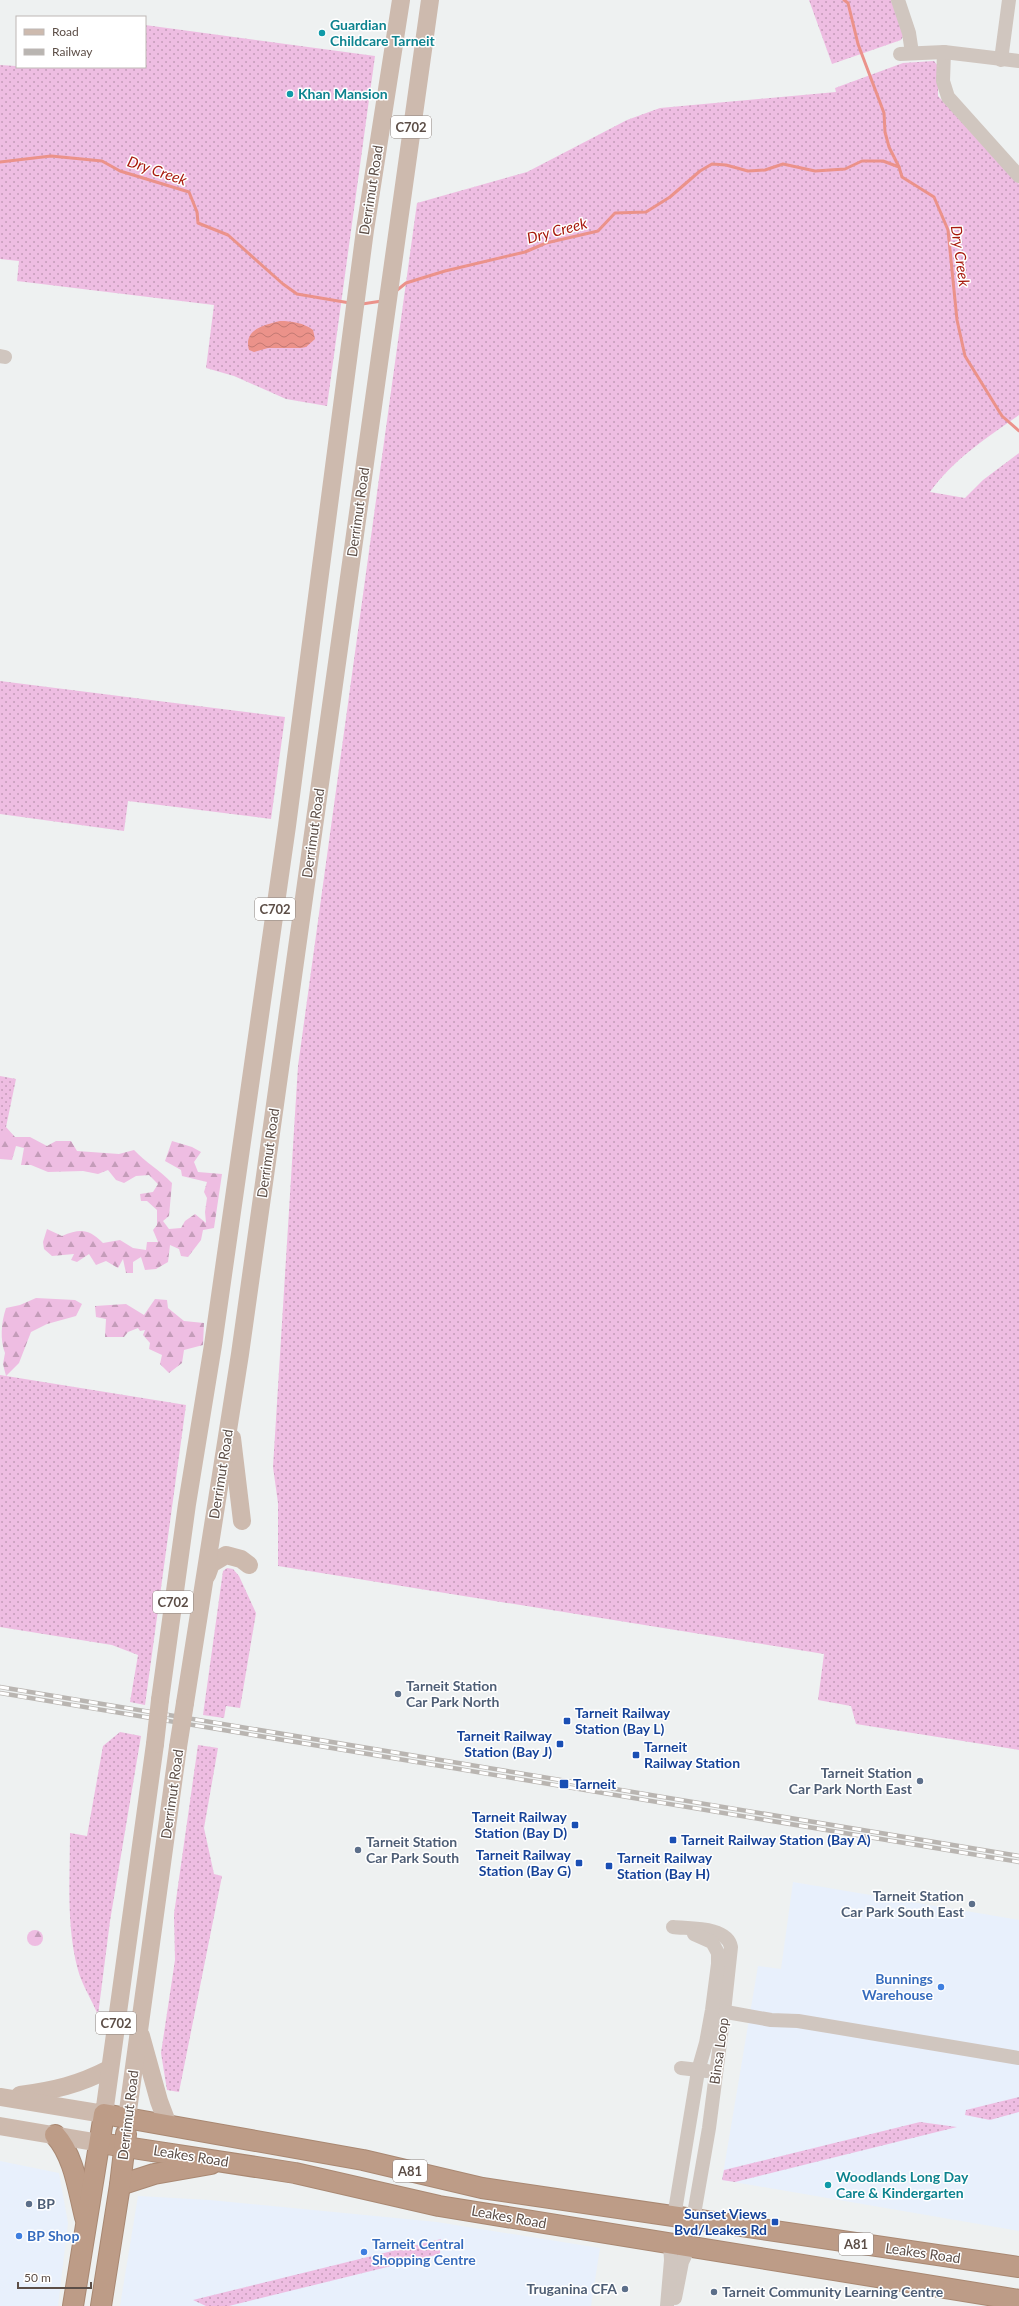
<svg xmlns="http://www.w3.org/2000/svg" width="1019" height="2306" viewBox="0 0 1019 2306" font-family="Lato,sans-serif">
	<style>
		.commercial { fill: #e8f0fc }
		.grass { fill: url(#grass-dots) }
		.forest { fill: url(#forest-firs) }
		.water { fill: url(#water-waves) }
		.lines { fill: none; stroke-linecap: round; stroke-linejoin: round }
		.stream { stroke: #eb928a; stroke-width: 3 }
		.highway-casing { stroke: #a98872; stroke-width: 22 }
		.minor { stroke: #d0c6bf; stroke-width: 14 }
		.major { stroke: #cdbaae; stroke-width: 18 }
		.highway { stroke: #bd9c87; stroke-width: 20 }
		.rail-casing { stroke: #b9b5b1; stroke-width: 4.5 }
		.rail { stroke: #fff; stroke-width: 3; stroke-dasharray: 9; stroke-linecap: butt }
		.major-bridge { stroke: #cdbaae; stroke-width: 18 }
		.culture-dot { fill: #0f9aa8; stroke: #fff; stroke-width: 1.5 }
		.service-dot { fill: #5c6f8a; stroke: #fff; stroke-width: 1.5 }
		.transit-dot { fill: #1a4fb4; stroke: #fff; stroke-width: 1.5 }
		.shop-dot { fill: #3f7fe0; stroke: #fff; stroke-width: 1.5 }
		.labels { text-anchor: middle; stroke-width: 3; stroke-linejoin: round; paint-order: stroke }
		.shield { fill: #fff; stroke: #8d837e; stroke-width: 1 }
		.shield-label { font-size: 13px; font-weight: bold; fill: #5c4e47 }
		.culture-label { font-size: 14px; font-weight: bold; fill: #0d838f; stroke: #fff; text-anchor: start }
		.street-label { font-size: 14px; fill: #5c4e47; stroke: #fff }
		.service-label { font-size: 14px; font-weight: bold; fill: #4e5e75; stroke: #fff; text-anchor: start }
		.transit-label { font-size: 14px; font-weight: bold; fill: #164399; stroke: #fff; text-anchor: start }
		.shop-label { font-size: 14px; font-weight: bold; fill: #366cbe; stroke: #fff; text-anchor: start }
		.water-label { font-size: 15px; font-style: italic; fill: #a81a0d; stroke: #fff }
	</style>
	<defs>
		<pattern id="grass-dots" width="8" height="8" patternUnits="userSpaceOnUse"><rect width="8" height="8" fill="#eebde2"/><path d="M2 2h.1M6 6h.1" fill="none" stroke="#c49cb9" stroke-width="1.8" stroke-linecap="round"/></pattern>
		<pattern id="forest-firs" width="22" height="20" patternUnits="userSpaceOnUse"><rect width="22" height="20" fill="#eebde2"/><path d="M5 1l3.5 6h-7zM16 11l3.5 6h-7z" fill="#c49cb9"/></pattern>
		<pattern id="water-waves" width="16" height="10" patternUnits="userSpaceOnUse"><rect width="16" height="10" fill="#eb928a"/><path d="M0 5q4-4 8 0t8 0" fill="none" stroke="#c27973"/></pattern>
	</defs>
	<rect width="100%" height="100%" fill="#eef1f1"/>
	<g class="commercial">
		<path d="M793,1882L1019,1920V2231L722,2180L758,1966L781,1969Z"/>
		<path d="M0,2161L59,2173L68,2223L58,2306H0Z"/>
		<path d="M138,2196L210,2200L437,2222L600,2248L591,2306H120Z"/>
	</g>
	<g class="grass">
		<path d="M809,0H891L904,35L901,40L832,64Z"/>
		<path d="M145,25L375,56L327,406L286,399L234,376L206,368L214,305L17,281L19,261L0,259V65L46,68L145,67Z"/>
		<path d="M934,61L938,66V96L1019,184V415C986,438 954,459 930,492L965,498L983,480L1019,453V1750L856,1724L851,1706L818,1700L824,1654L278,1566V1503L273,1467L298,1066L417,203L527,172L627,120L660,108L836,92L835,88L903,63Z"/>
		<path d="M0,681L285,717L271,819L128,801L124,831L0,814Z"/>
		<path d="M0,1076L16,1079L0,1156Z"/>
		<path d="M0,1375L186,1405L145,1705L130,1702L138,1655L112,1645L0,1627Z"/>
		<path d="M227,1568L233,1569L239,1576L256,1613L240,1708L226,1706L224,1718L203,1715L223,1571Z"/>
		<path d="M120,1732L141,1736L110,1921L98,2015C92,2000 82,1985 78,1970C66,1925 70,1879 70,1833L87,1836L103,1746Z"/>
		<path d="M198,1745L218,1748L204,1828L214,1874L222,1876L179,2092L167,2090L161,2053L175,1960L174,1914Z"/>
		<path d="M1019,2097V2112L990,2120L965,2115L966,2110Z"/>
		<path d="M920,2122L957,2127L735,2182L722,2180L724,2170Z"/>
		<path d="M441,2239L440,2254L229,2306H206L193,2300Z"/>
	</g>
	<g class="forest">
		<path d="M6,1127L15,1137H30L47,1146L56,1141H71L77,1151L119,1154L134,1150C146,1163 160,1170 172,1183L169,1216L163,1221L169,1229L181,1228L185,1221L195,1214L206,1223L205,1212L207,1198L204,1192L207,1182L182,1176L181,1170L165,1161L172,1141L192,1147L201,1152L194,1162L198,1172L222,1174L214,1228L203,1230L201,1240L188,1257L181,1256L179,1249L170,1245L168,1262L156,1269L145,1270L141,1257L133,1262V1273H126L123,1259L118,1268L106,1261L96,1265L89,1254L77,1262L71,1260L74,1254L52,1256L44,1249L43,1242L47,1229L62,1236C80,1229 88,1228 103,1243L120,1240L133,1248L146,1250L147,1242H158L153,1230L157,1225V1210L147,1201H141L140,1194L153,1192L158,1184L149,1175L136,1176L124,1183L116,1180L108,1170L98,1174L83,1171L48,1172L31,1165H21L24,1148L16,1146L12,1160L0,1159V1133Z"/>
		<path d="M36,1298L75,1300L82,1304L76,1316L47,1324L31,1332L19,1363L6,1376L3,1364L5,1353C0,1340 1,1323 6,1308L20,1305Z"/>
		<path d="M155,1299L167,1300L168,1308L184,1321L204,1323L203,1345L184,1350L182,1363L169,1373L160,1364L162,1355L149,1349L150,1343L143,1335L145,1330L140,1331L138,1328L128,1332L124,1337H105L106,1319L96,1317L95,1306L126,1304L144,1315Z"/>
		<circle cx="35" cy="1938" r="8"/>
	</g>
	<path class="water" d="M280,321C292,321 304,323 313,330L315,339L306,347L301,348H268L254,352L249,350C243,329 265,325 280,321Z"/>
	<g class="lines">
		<g class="stream">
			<path d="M844,0L848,3L858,44L884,113L885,132L889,147L899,167"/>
			<path d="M0,162L51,156L102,161L120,171L189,192L197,212L198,223L228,235L283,284L297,294L350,303"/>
			<path d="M396,291L406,283L445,271L525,252L546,243L598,231L615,213L646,212L670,197L700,171L712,164L726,165L748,171L765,170L783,164L815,171L845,169L862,161H883L899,167L902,177L934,197L948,230L957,320L965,356L1002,416L1019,431"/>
			<path d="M362,304L382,301"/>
		</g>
		<g class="highway-casing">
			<g id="highway">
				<path d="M55,2135C74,2156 78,2189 85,2217"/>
				<path d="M100,2143L295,2173L439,2206L1019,2300"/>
				<path d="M120,2185L154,2174L211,2164"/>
				<path d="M73,2306L104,2114L363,2160L482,2188L1019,2267"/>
				<path d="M101,2306L120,2185L126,2134"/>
			</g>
		</g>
		<g class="minor">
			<path d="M898,0L909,33L912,53"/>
			<path d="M944,52L943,81L948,97L1019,176"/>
			<path d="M900,54L944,52L1019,61"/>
			<path d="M1001,60L1009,0"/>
			<path d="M0,356L5,357"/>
			<path d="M673,1927C689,1929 727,1926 731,1947L724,2012L709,2128L693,2220"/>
			<path d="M715,2010L771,2020L798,2021L1019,2058"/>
			<path d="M681,2068L707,2071"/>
			<path d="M674,2217L698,2071L706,2043L712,2010L718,1964V1953L712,1942L694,1934"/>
			<path d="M675,2298L682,2262L689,2247"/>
			<path d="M667,2306L671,2260L670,2244"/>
		</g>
		<g class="major">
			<path d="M232,1438L242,1521"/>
			<path d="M207,1575L211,1564L226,1555L241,1559L249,1565"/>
			<path d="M160,1700L187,1504L213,1345L287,826L365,230L401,0"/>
			<path d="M185,1703L240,1354L430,0"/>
			<path d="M141,2036L159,2101L168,2125"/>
			<path d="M20,2095C55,2090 78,2085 109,2069"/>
			<path d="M0,2097L104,2114L155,1744"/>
			<path d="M127,2118L178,1747"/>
			<path d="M0,2126L100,2143"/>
		</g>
		<use href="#highway" class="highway"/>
		<g class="rail-casing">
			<g id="rail">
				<path d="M0,1687L1019,1856"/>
				<path d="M0,1693L1019,1862"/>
			</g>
		</g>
		<use href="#rail" class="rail"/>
		<g class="major-bridge">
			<path d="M155,1744L160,1700"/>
			<path d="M178,1747L185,1703"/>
		</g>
	</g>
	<g class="culture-dot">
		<circle cx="322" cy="33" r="4"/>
		<circle cx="290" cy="94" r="4"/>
		<circle cx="828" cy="2185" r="4"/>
	</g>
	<g class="service-dot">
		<circle cx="398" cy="1694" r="4"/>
		<circle cx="920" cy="1781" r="4"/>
		<circle cx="358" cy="1850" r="4"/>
		<circle cx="972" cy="1904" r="4"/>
		<circle cx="29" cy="2204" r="4"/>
		<circle cx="625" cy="2289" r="4"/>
		<circle cx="714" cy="2292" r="4"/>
	</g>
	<g class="transit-dot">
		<rect x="563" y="1717" width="8" height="8" rx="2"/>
		<rect x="556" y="1740" width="8" height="8" rx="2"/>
		<rect x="632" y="1751" width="8" height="8" rx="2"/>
		<rect x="559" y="1779" width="10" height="10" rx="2"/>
		<rect x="571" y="1821" width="8" height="8" rx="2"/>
		<rect x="669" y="1836" width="8" height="8" rx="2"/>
		<rect x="575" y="1859" width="8" height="8" rx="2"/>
		<rect x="605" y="1862" width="8" height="8" rx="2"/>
		<rect x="771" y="2218" width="8" height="8" rx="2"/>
	</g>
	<g class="shop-dot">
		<circle cx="941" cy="1987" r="4"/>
		<circle cx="19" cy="2236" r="4"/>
		<circle cx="364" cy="2252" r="4"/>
	</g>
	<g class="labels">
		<g class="shield">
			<rect x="391" y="116" width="40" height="22" rx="3"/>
			<rect x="255" y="898" width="40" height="22" rx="3"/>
			<rect x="153" y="1591" width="40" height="22" rx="3"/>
			<rect x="96" y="2012" width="40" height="22" rx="3"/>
			<rect x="393" y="2160" width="34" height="22" rx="3"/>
			<rect x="839" y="2233" width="34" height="22" rx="3"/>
		</g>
		<g class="shield-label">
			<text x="411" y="132">C702</text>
			<text x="275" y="914">C702</text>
			<text x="173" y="1607">C702</text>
			<text x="116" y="2028">C702</text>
			<text x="410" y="2176">A81</text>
			<text x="856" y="2249">A81</text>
		</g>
		<g class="culture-label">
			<text x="330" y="30">Guardian<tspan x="330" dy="16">Childcare Tarneit</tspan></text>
			<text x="298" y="99">Khan Mansion</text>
			<text x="836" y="2182">Woodlands Long Day<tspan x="836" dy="16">Care &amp; Kindergarten</tspan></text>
		</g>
		<g class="street-label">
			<text transform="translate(371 190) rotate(-81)" y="5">Derrimut Road</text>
			<text transform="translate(358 512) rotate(-82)" y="5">Derrimut Road</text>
			<text transform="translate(313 833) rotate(-82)" y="5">Derrimut Road</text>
			<text transform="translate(268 1153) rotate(-82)" y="5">Derrimut Road</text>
			<text transform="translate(221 1474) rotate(-81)" y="5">Derrimut Road</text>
			<text transform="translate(172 1794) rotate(-82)" y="5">Derrimut Road</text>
			<text transform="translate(719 2051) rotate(-82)" y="5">Binsa Loop</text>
			<text transform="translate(128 2115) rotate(-83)" y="5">Derrimut Road</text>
			<text transform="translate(191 2156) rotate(9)" y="5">Leakes Road</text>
			<text transform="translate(509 2217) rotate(10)" y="5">Leakes Road</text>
			<text transform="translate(923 2253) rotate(8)" y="5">Leakes Road</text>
		</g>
		<g class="service-label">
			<text x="406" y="1691">Tarneit Station<tspan x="406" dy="16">Car Park North</tspan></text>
			<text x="912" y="1778" text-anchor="end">Tarneit Station<tspan x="912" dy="16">Car Park North East</tspan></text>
			<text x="366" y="1847">Tarneit Station<tspan x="366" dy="16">Car Park South</tspan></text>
			<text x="964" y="1901" text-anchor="end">Tarneit Station<tspan x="964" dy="16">Car Park South East</tspan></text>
			<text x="37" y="2209">BP</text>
			<text x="617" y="2294" text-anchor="end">Truganina CFA</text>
			<text x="722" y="2297">Tarneit Community Learning Centre</text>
		</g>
		<g class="transit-label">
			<text x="575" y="1718">Tarneit Railway<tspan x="575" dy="16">Station (Bay L)</tspan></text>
			<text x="552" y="1741" text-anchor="end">Tarneit Railway<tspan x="552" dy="16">Station (Bay J)</tspan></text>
			<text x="644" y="1752">Tarneit<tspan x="644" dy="16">Railway Station</tspan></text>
			<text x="573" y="1789">Tarneit</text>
			<text x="567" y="1822" text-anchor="end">Tarneit Railway<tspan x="567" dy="16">Station (Bay D)</tspan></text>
			<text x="681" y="1845">Tarneit Railway Station (Bay A)</text>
			<text x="571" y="1860" text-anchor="end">Tarneit Railway<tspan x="571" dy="16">Station (Bay G)</tspan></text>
			<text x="617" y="1863">Tarneit Railway<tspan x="617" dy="16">Station (Bay H)</tspan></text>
			<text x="767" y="2219" text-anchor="end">Sunset Views<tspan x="767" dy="16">Bvd/Leakes Rd</tspan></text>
		</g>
		<g class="shop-label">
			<text x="933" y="1984" text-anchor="end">Bunnings<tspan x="933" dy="16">Warehouse</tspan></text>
			<text x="27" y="2241">BP Shop</text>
			<text x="372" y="2249">Tarneit Central<tspan x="372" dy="16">Shopping Centre</tspan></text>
		</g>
		<g class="water-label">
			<text transform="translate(157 171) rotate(19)" y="5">Dry Creek</text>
			<text transform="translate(557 231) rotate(-15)" y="5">Dry Creek</text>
			<text transform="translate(960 256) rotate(82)" y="5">Dry Creek</text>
		</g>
	</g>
	<rect x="16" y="16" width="130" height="52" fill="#ffffff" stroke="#beb8b5"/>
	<rect x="24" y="29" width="20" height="6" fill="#cdbaae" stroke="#beb8b5"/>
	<text x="52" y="36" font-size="12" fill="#5c4e47">Road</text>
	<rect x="24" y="49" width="20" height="6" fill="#b9b5b1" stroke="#beb8b5"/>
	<text x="52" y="56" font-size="12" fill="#5c4e47">Railway</text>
	<path d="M18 2282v6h73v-6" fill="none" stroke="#5c4e47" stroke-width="2"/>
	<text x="24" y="2282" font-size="12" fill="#5c4e47" stroke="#ffffff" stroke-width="3" paint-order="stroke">50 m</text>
</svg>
